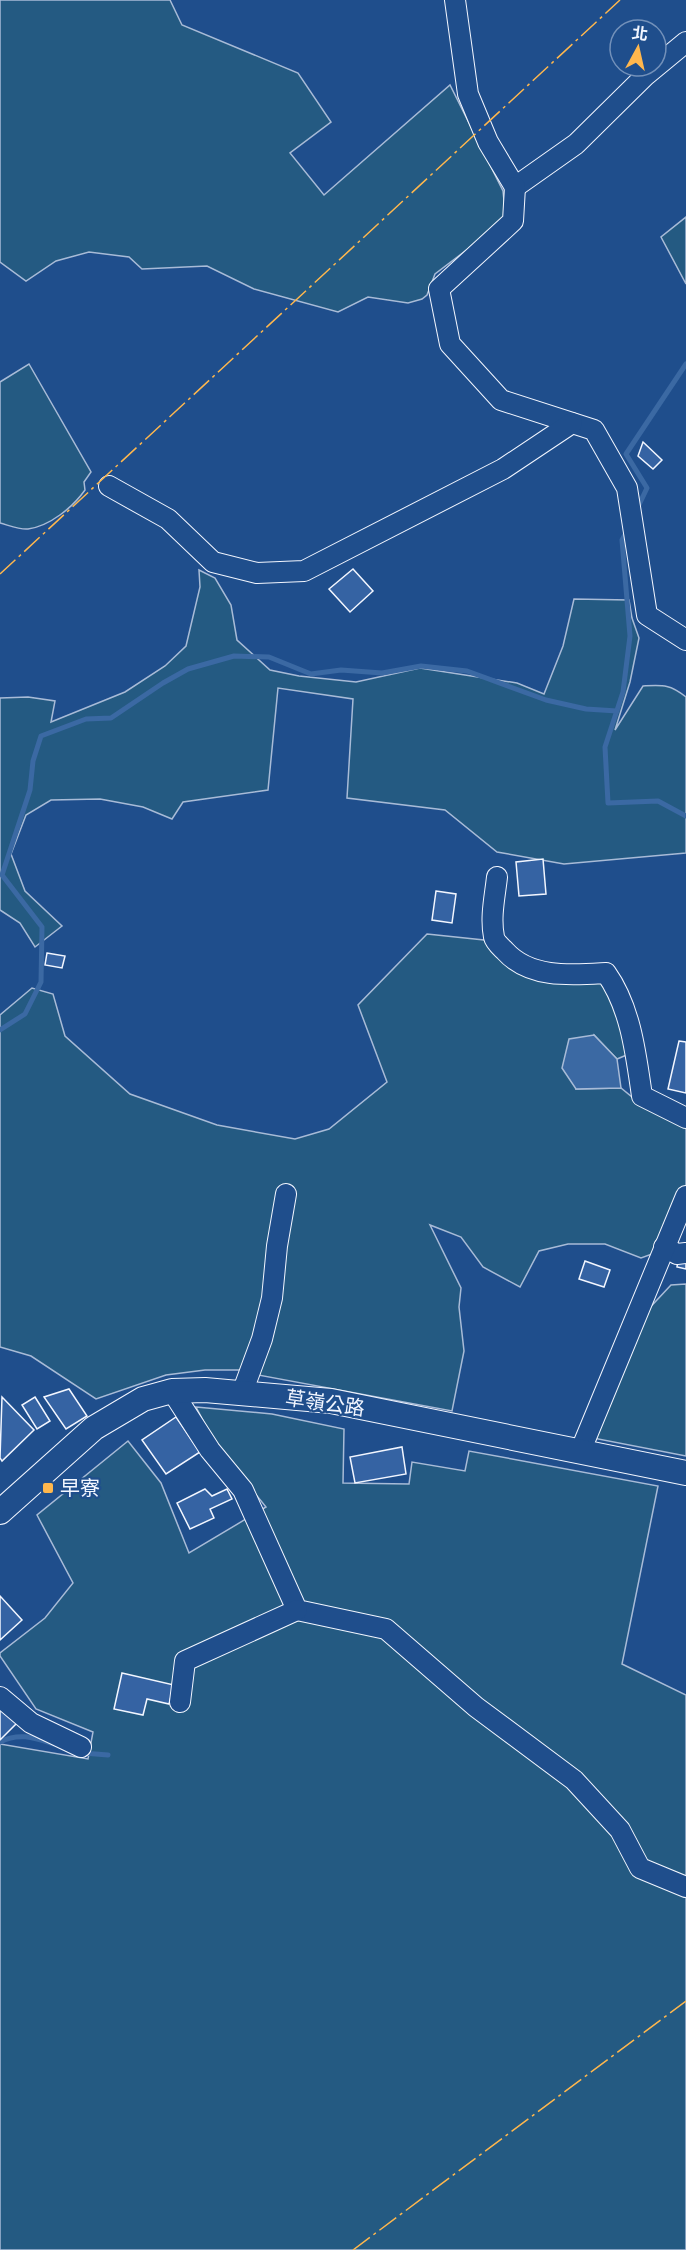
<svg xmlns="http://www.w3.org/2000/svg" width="686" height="2250" viewBox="0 0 686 2250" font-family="Quicksand,'Noto Sans TC',sans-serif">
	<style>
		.green { fill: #245a82; stroke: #a8bbd7; stroke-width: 1.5 }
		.water { fill: #3b69a3; stroke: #a8bbd7; stroke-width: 1.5 }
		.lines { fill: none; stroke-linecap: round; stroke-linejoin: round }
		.stream { stroke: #3b69a3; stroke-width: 5 }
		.building { fill: #3563a3; stroke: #f2f6ff; stroke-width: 1.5 }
		.minor-casing { stroke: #f2f6ff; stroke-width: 22 }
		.major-casing { stroke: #f2f6ff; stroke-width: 26 }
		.minor { stroke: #1f4e8c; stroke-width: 20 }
		.major { stroke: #1f4e8c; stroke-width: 24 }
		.power { stroke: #ffb74d; stroke-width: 1.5; stroke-dasharray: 21 4.5 3 4.5; stroke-linecap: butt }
		.poi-dot { fill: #ffb74d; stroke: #1f4e8c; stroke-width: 2 }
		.labels { text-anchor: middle; stroke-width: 4.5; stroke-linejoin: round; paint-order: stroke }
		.street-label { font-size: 20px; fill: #f2f6ff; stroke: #1f4e8c }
		.poi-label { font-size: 20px; fill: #f2f6ff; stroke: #1f4e8c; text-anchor: start }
	</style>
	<rect width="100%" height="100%" fill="#1f4e8c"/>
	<g class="green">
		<path d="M0,0H170L182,25L298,73L331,122L290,153L324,195L450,85L503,191L506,220L435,274L427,295L422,299L408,303L368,297L338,312L254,289L207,266L142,269L129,257L89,252L56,261L26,281L0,262Z"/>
		<path d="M686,217V284L661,237Z"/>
		<path d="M29,364L91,472L84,482L85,490C73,507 50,526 28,529C20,530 8,525 0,523V382Z"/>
		<path d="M199,570L215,578L231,605L237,640L270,670L299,676L356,682L420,668L517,683L544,694L563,646L574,599L629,600L632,618L639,638L630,682L615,730L643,686C663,685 670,684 686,697V853L564,864L497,852L445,810L347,798L353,699L278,688L268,790L183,802L172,819L143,807L100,799L51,800L26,815L11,854L25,891L62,926L35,947L20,923L0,910V698L28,697L55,701L51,722L125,692L165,666L186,646L200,587Z"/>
		<path d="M427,934L484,940L501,957L600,979L613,997L629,1054L617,1059L594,1035L576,1089L621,1088L637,1101L686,1127V1197L666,1249L641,1258L605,1244H568L539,1251L520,1287L483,1267L461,1237L430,1225L461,1288L459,1307L464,1351L452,1411L258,1375L267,1285L245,1370H205L166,1375L96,1399L31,1356L0,1347V1015L32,988L53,994L65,1036L130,1094L217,1125L295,1139L329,1129L387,1082L358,1005Z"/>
		<path d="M686,1284V1456L593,1438L642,1316L671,1285Z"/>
		<path d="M196,1407L272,1414L344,1429L343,1483L409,1484L412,1462L465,1471L469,1451L658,1486L622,1664L686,1695V2250H0V1744L88,1759L93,1732L36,1709L0,1656V1653L45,1618L73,1583L37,1515L128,1441L161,1483L189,1553L266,1507L216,1445Z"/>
	</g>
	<path class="water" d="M594,1035L617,1059L621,1088L576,1089L562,1068L569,1039Z"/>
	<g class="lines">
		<g class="stream">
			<path d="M637,509L647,488L626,454L686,364"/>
			<path d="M627,531L622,540L630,636L623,692L605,747L608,803L658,801L686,816"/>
			<path d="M0,1030L25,1014L41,982L42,927L2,875L30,790L33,761L41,736L86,719L111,718L163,683L188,669L234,656L269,657L311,674L341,670L382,673L421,666L467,671L546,700L586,709L617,711"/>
			<path d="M0,1742C19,1732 35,1738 54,1744"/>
			<path d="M83,1753L108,1755"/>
		</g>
	</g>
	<g class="building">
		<path d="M643,442L662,460L653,469L638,456Z"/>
		<path d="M353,569L373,591L350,612L329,589Z"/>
		<path d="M543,859L546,894L519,896L516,862Z"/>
		<path d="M436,891L456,894L452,923L432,920Z"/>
		<path d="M47,953L65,956L62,968L45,965Z"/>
		<path d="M679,1041L686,1042V1093L668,1089Z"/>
		<path d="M679,1252L686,1253V1269L677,1267Z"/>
		<path d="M585,1261L610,1270L604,1287L579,1279Z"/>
		<path d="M69,1389L87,1416L66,1429L44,1397Z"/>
		<path d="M2,1397L34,1430L2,1461L0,1458Z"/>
		<path d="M35,1397L50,1421L37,1429L22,1405Z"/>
		<path d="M176,1417L200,1452L166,1474L142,1440Z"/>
		<path d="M402,1447L406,1474L355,1483L350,1457Z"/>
		<path d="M205,1489L212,1496L227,1489L232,1499L210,1509L214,1518L190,1529L177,1503Z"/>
		<path d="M0,1596L22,1620L0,1640Z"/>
		<path d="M122,1673L174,1685L169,1704L147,1699L143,1715L114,1709Z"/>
		<path d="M0,1703L19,1721L0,1740Z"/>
	</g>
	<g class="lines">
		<g class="minor-casing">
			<g id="minor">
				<path d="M455,0L468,94L488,142L515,187L576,144L646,75L686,42"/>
				<path d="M515,187L513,221L439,289L450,344L501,400L594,430L627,488L647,615L686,640"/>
				<path d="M109,486L168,519L213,562L257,573L304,571L503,469L572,423"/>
				<path d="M497,877C495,896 490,917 494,937C495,942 501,947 505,951C530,979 572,975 606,973C631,1008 636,1055 642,1096L686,1118"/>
				<path d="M664,1247L677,1254L686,1253"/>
				<path d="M172,1391L210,1450L243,1490L297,1610L386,1629L476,1707L574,1780L620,1830L640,1868L686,1887"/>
				<path d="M242,1393L262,1339L272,1298L277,1246L286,1194"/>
				<path d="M580,1452L686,1196"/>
				<path d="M0,1697L31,1723L81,1747"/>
				<path d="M180,1702L185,1661L297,1610"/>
			</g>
		</g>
		<g class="major-casing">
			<path id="major" d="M0,1512L94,1428L143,1399L172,1391L205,1390L331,1401L686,1473"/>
		</g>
		<use href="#minor" class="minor"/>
		<use href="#major" class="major"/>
		<g class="power">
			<path d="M0,574L620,0"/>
			<path d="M353,2250L686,2001"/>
		</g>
	</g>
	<rect class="poi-dot" x="42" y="1482" width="12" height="12" rx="3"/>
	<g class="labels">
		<g class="street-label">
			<text transform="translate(325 1403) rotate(8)" y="7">草嶺公路</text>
		</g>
		<g class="poi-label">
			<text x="60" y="1495">早寮</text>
		</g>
	</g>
	<g transform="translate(638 48) rotate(8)"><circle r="28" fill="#1f4e8c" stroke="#7391ba" stroke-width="1.5"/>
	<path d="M0-4.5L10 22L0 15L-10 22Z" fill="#ffb74d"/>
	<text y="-9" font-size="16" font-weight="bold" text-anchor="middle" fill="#f2f6ff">北</text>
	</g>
</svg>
